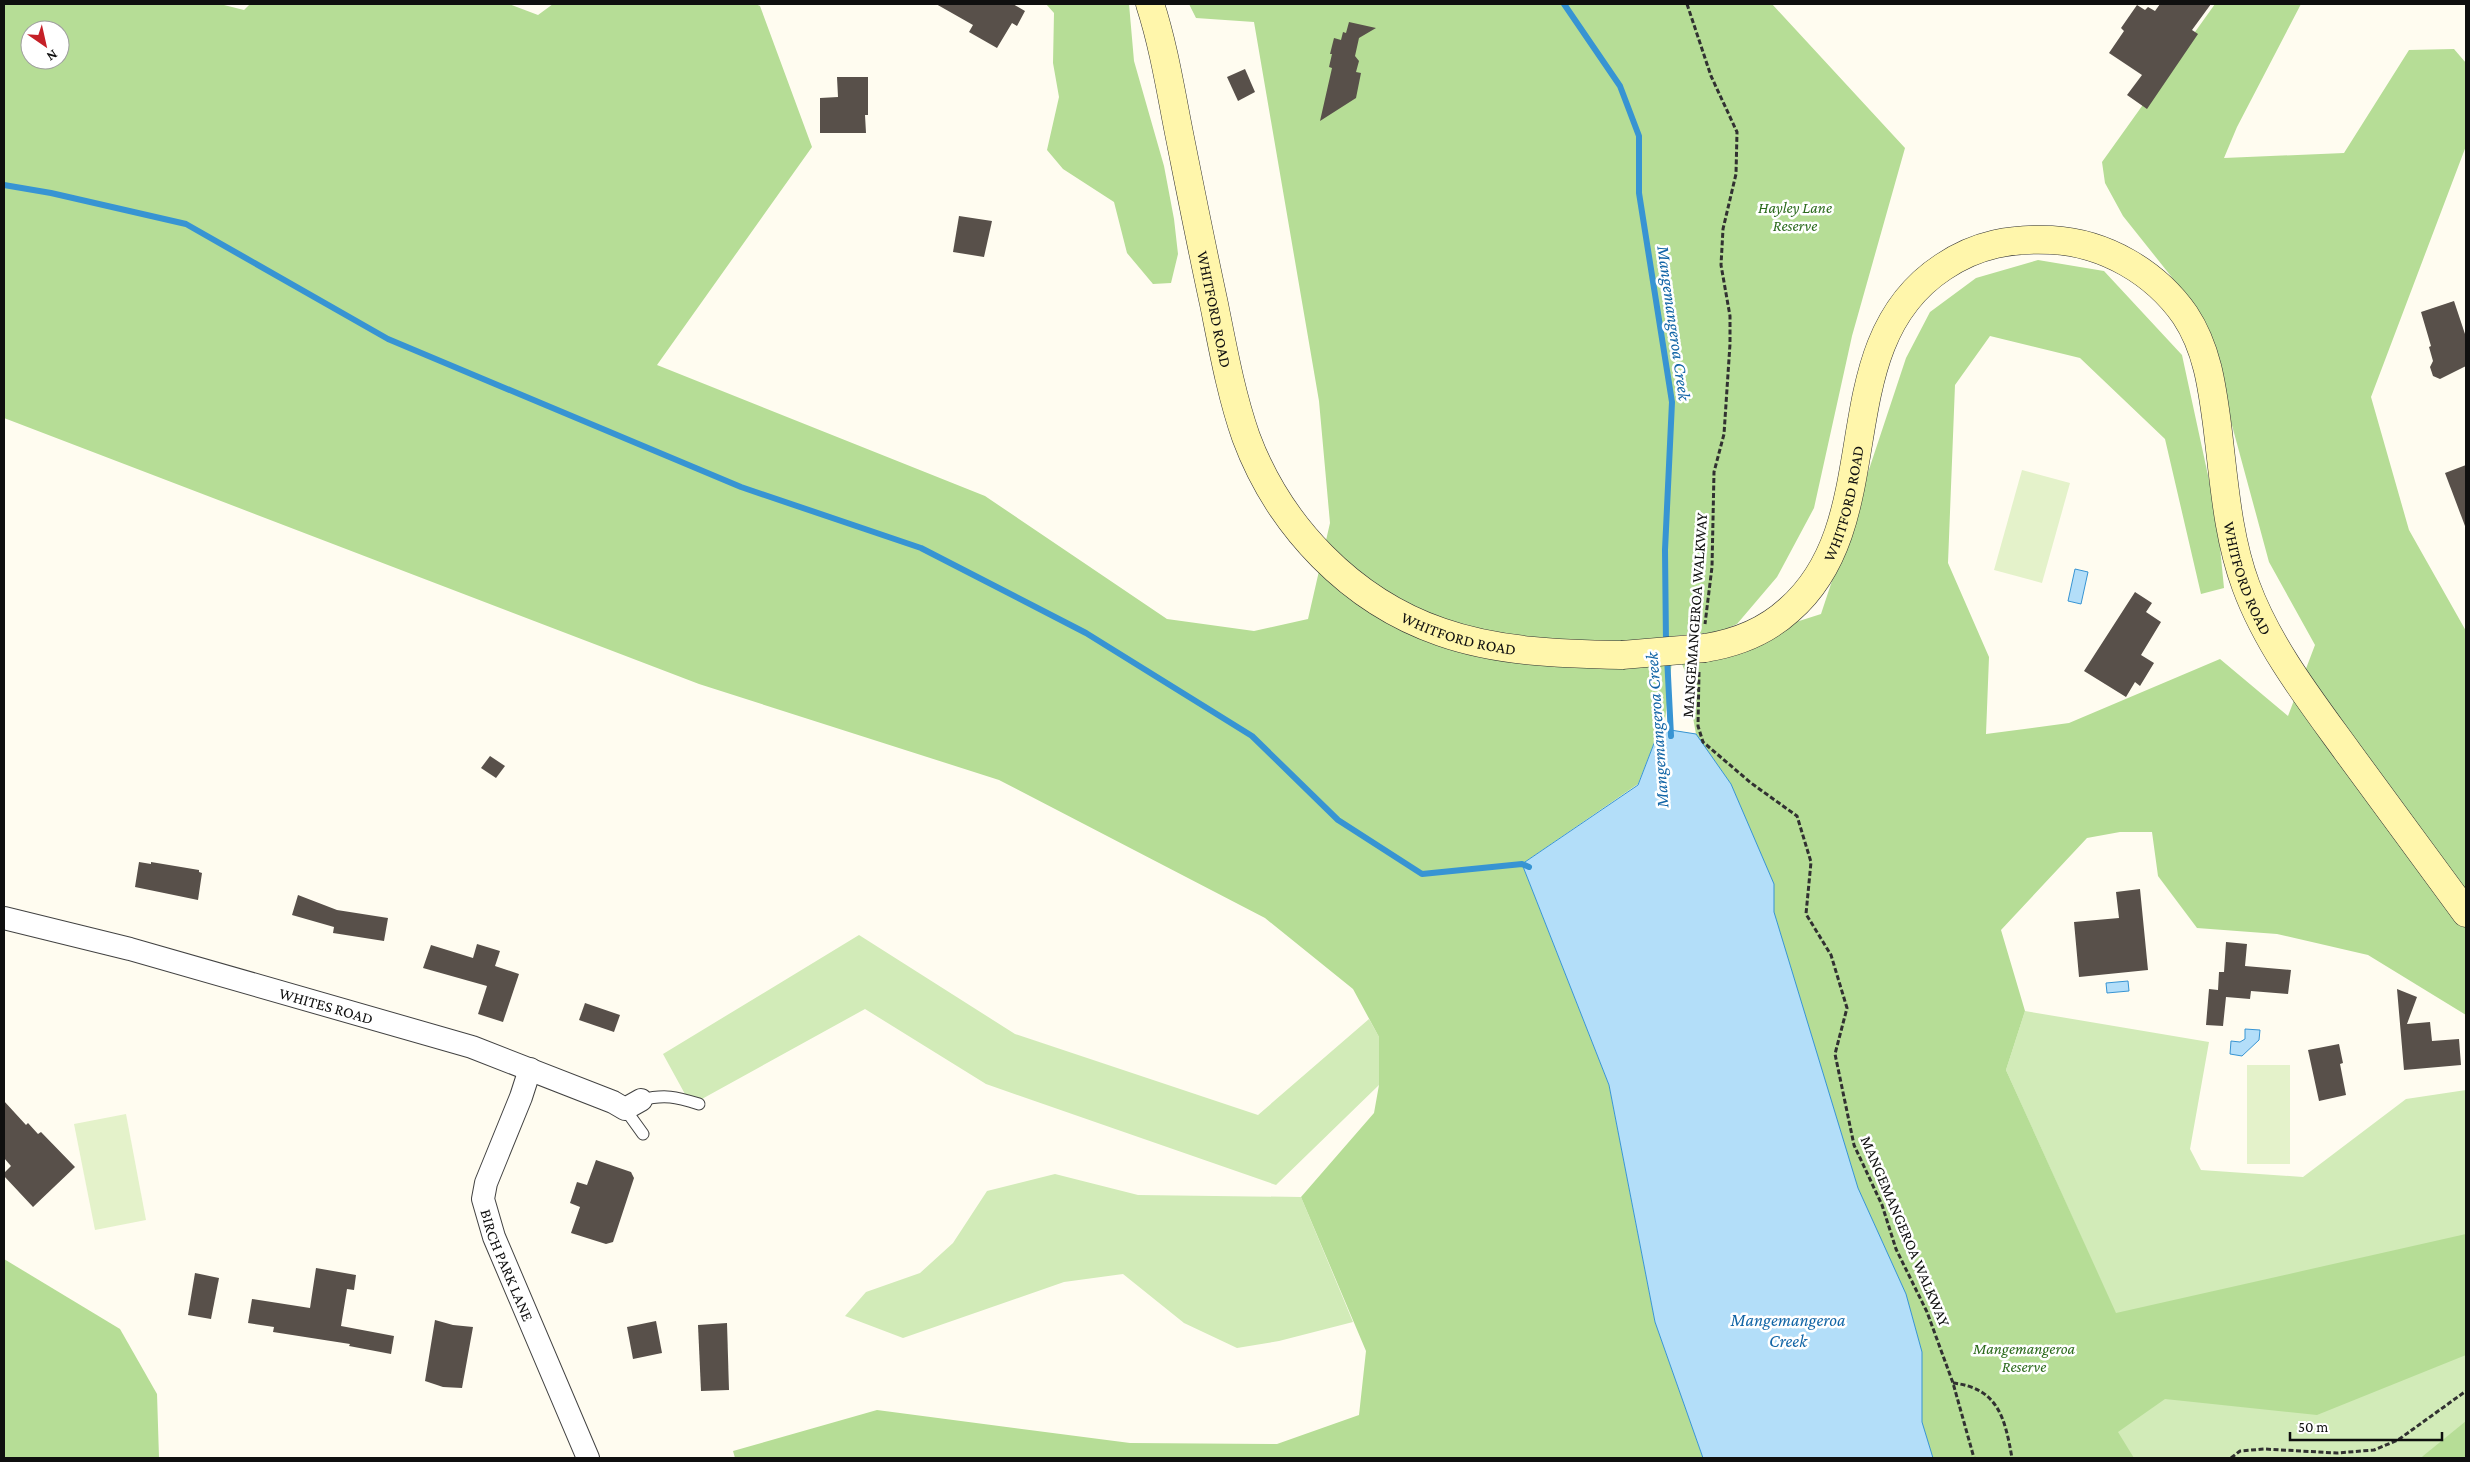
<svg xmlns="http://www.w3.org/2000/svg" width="2470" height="1462" viewBox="0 0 2470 1462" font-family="'Crimson Pro',serif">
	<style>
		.green { fill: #d2ebb8 }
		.forest { fill: #b6dd96; fill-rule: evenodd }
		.pitch { fill: #e4f2ca }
		.water { fill: #b3def9; stroke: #3794d3 }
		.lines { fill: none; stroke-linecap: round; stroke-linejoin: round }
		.stream { stroke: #3794d3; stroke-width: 6 }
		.building { fill: #58504a }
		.service-casing { stroke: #424242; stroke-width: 13 }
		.minor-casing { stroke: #424242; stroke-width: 24 }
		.secondary-casing { stroke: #313131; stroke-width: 29 }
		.path { stroke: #313131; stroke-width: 3; stroke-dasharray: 5 2.5; stroke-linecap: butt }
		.service { stroke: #fff; stroke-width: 11 }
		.minor { stroke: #fff; stroke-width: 22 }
		.secondary { stroke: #fff6ab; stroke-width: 28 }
		.secondary-bridge-casing { stroke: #313131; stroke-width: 29; stroke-linecap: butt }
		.secondary-bridge { stroke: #fff6ab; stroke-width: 28 }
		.labels { text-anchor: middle; stroke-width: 5; stroke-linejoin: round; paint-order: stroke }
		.park-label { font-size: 16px; font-style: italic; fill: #2b6a1c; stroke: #fff }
		.street-label { font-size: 16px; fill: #0f0f0f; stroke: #fff }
		.water-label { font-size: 18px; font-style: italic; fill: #1265a6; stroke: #fff }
	</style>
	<rect width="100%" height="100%" fill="#fffcf0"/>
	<g class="green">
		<path d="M1664,729L1696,734L1729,781L2034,1164L2113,1308L2006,1070L2025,1011L2209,1042L2190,1149L2201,1170L2303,1177L2406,1099L2466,1090V1458H1703L1658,733Z"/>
		<path d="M859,935L1015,1034L1258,1115L1369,1019L1379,1037V1085L1276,1185L986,1084L865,1009L691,1105L663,1054Z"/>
		<path d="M1055,1174L1138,1195L1301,1197L1353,1322L1279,1341L1237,1348L1184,1323L1123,1274L1064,1282L903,1338L845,1316L866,1292L920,1273L953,1243L987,1191Z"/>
	</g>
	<g class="forest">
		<path d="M4,4H220L244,10L250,4H509L538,15L553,4H755L760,6L812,147L657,365L985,496L1167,619L1254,631L1308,619L1330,523L1319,401L1254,22L1196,18L1189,4H1772L1905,148L1852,336L1814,508L1777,577L1737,624L1719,632L1675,636L1664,729L1658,733L1638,784L1522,864L1609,1085L1655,1322L1703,1458H735L733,1451L877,1410L1130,1443L1277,1444L1359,1415L1366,1351L1301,1197L1374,1113L1379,1085V1037L1353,989L1265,918L999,780L699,684L4,418ZM30,30H60V60H30Z"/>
		<path d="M1046,4H1129L1134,61L1164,166L1174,219L1178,254L1171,283L1153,284L1127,253L1114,202L1063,169L1047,150L1059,97L1053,63L1054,13Z"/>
		<path d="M2215,4H2301L2237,127L2224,158L2344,153L2409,50L2454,49L2466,63V146L2371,397L2409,530L2466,631V1015L2368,955L2277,934L2197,928L2158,876L2152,832H2120L2087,838L2001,930L2025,1011L2006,1070L2116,1313L2466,1234V1355L2317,1415L2165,1399L2118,1432L2134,1458H1933L1922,1422V1352L1906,1294L1858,1188L1774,912V884L1731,784L1696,734L1684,669L1680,659L1821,614L1906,358L1930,312L1976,278L2038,260L2104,271L2182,355L2217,517L2224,588L2201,594L2165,439L2080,358L1990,336L1955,385L1948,563L1989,657L1986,734L2069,723L2220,659L2288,716L2315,645L2269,562L2207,333L2178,285L2123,216L2105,183L2102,162Z"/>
		<path d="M4,1259L120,1329L157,1394L159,1458H4Z"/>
		<path d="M2466,1421V1458H2421L2423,1456Z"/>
	</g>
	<g class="pitch">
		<path d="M2022,470L2070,483L2042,583L1994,570Z"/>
		<path d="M2290,1065V1164H2247V1065Z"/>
		<path d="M126,1114L146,1220L95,1230L74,1124Z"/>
	</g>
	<g class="water">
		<path d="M2075,569L2088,572L2081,604L2068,601Z"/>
		<path d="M1664,729L1696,734L1731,784L1774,884V912L1858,1188L1906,1294L1922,1352V1422L1933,1458H1703L1655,1322L1609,1085L1522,864L1638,785L1658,733Z"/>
		<path d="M2128,981L2129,991L2107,993L2106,983Z"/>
		<path d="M2245,1029L2260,1030L2259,1040L2242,1056L2230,1054L2231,1041L2240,1042L2245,1039Z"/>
	</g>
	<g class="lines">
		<g class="stream">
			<path d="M1564,4L1620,86L1639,136V193L1672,402L1665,550L1666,644"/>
			<path d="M4,185L51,193L186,224L388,339L741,487L921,548L1086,633L1252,736L1338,820L1422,874L1522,864L1529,867"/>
			<path d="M1667,656L1671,736"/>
		</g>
	</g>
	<g class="building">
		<path d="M936,4H1013L1025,11L1017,26L1012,23L997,48L969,32L973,25Z"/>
		<path d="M2160,4H2211L2192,30L2198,34L2147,109L2127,95L2142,75L2109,53L2124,31L2121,28L2137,5L2145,10L2148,7L2155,11Z"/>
		<path d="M1349,22L1376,28L1359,38L1355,56L1359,61L1356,72L1361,73L1356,98L1320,121L1332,68L1329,67L1332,54H1330L1334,38L1341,40L1343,32L1346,33Z"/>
		<path d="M1245,69L1255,92L1238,101L1227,77Z"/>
		<path d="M837,77H868V115H865L866,133H820V98L838,97Z"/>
		<path d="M959,216L992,221L984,257L953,252Z"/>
		<path d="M2454,301L2466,337V366L2440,379L2433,376L2430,367L2433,361L2429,347L2431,346L2421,312Z"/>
		<path d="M2466,465V526H2465L2445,473Z"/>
		<path d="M2135,592L2152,603L2146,612L2161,622L2141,655L2154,663L2140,686L2135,682L2126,697L2084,671Z"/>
		<path d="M490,756L505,766L496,778L481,768Z"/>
		<path d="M139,862L151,864V862L199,870V872L202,873L198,900L135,887Z"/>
		<path d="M2140,889L2148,970L2079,977L2074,922L2119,918L2116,892Z"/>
		<path d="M298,895L337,910L388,918L384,941L333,933L334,927L292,915Z"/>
		<path d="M2226,942L2247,944L2245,966L2291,970L2288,994L2251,991L2250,999L2226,997L2223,1026L2206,1025L2209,989L2218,990L2219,972H2224Z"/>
		<path d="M477,944L500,951L495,966L519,974L503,1022L478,1014L487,986L423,968L431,945L473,958Z"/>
		<path d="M2397,989L2417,997L2407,1024L2430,1022L2432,1041L2459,1039L2461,1065L2404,1070Z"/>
		<path d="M585,1003L620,1015L614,1032L579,1020Z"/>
		<path d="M2339,1044L2343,1063L2340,1064L2346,1095L2319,1101L2308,1050Z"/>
		<path d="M4,1101L26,1125L28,1123L38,1134L41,1132L75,1167L33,1207L4,1176V1173L11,1166L4,1158Z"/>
		<path d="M596,1160L631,1172L634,1178L613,1242L606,1244L571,1233L580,1207L570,1203L577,1182L587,1185Z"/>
		<path d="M316,1268L356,1275L354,1290L347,1289L341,1326L394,1336L391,1354L349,1346L350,1344L273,1332L274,1327L248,1323L252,1299L310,1308Z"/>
		<path d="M195,1273L219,1278L211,1319L188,1315Z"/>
		<path d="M435,1320L453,1325L473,1327L462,1388L443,1387L425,1381Z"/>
		<path d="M656,1321L662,1353L633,1359L627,1327Z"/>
		<path d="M727,1323L729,1390L701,1391L698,1325Z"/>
	</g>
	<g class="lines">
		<g class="service-casing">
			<g id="service">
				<path d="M641,1100C665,1094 676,1097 699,1104"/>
				<path d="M625,1109L643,1134"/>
			</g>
		</g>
		<g class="minor-casing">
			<g id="minor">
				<path id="s1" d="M4,918L130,949L472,1047L613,1102L625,1109L641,1100"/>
				<path id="s2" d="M530,1069L521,1097L486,1183L483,1199L494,1237L588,1458"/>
			</g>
		</g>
		<g class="secondary-casing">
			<g id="secondary">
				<path id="s3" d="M1150,4C1164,47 1171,93 1180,138C1191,193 1202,249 1214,304C1223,349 1231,394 1246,437C1279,526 1351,601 1441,632C1498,652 1561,654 1622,655"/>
				<path id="s4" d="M1705,648C1736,643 1766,631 1789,610C1892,520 1823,346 1943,267C1977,244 2012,238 2052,240C2105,243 2155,272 2185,315C2207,348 2212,386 2217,424C2224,479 2227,535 2246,586C2268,646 2310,700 2347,751C2387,805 2426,859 2466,913"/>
			</g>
		</g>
		<g class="path">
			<path d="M1687,4L1711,76L1737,132L1736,174L1723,229L1721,265L1730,316V344L1724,434L1714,472L1712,567L1705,624"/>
			<path d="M1699,672L1698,726L1703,742L1751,783L1797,816L1811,862L1806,914L1831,955L1847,1008L1835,1054L1854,1145L1882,1205L1896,1249L1927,1312L1953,1383L1974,1458"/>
			<path d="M1953,1383C1998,1388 2005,1418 2012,1458"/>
			<path d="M2231,1458L2240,1451L2264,1449L2337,1453L2374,1450L2398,1440L2466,1391"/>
		</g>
		<use href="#service" class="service"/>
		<use href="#minor" class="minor"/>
		<use href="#secondary" class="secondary"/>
		<g class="secondary-bridge-casing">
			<path id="secondary-bridge" d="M1622,655L1705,648"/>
		</g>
		<use href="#secondary-bridge" class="secondary-bridge"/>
	</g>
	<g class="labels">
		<g class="park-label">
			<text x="1795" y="213">Hayley Lane<tspan x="1795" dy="18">Reserve</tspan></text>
			<text x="2024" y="1354">Mangemangeroa<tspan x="2024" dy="18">Reserve</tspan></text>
		</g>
		<g class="street-label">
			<text dy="6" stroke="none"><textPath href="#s3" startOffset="312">WHITFORD ROAD</textPath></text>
			<text dy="6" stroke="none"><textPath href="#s4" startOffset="216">WHITFORD ROAD</textPath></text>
			<text dy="6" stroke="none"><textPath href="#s4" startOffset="1025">WHITFORD ROAD</textPath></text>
			<text transform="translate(1694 615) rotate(-86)" y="6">MANGEMANGEROA WALKWAY</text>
			<text dy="6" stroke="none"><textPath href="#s3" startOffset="746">WHITFORD ROAD</textPath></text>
			<text dy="6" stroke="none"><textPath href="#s1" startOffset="334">WHITES ROAD</textPath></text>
			<text transform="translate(1906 1231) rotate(67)" y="6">MANGEMANGEROA WALKWAY</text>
			<text dy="6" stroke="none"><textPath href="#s2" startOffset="209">BIRCH PARK LANE</textPath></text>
		</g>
		<g class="water-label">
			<text transform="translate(1674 323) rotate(82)" y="6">Mangemangeroa Creek</text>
			<text transform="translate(1657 730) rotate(-94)" y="6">Mangemangeroa Creek</text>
			<text x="1788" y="1326">Mangemangeroa<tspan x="1788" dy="21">Creek</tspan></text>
		</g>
	</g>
	<rect width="2470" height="1462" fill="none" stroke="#0f0f0f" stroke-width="10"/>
	<g transform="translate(45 45) rotate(146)"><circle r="24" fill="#ffffff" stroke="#9f9f9f"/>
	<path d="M0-4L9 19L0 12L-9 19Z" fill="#c52027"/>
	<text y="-8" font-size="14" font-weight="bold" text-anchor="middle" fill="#0f0f0f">N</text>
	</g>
	<path d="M2290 1432v8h152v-8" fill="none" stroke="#0f0f0f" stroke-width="2.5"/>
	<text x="2298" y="1432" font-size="15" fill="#0f0f0f" stroke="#ffffff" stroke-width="4" paint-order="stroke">50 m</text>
</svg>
